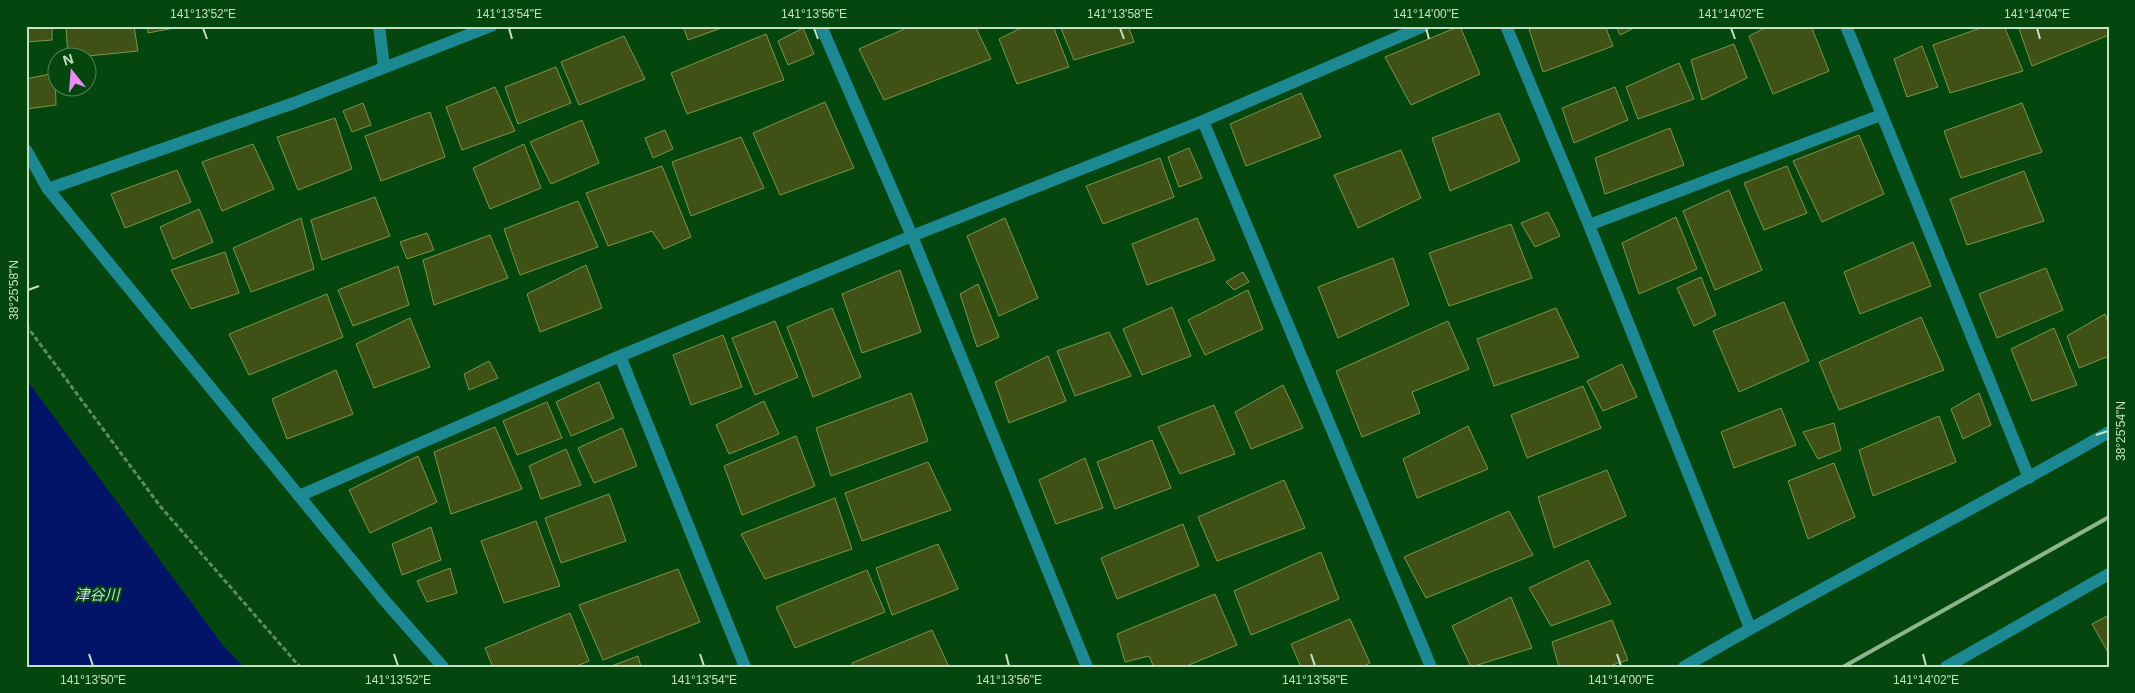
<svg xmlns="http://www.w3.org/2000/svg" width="2135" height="693" viewBox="0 0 2135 693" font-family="Helvetica,'Noto Sans JP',sans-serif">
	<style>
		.water { fill: #021468 }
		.building { fill: #3f5115; stroke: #7d964c }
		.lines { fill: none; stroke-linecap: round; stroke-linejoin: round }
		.path { stroke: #5d8d61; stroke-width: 3; stroke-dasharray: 5 2.5; stroke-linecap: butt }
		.minor { stroke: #1b8892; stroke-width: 12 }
		.rail { stroke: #8cb48e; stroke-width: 4 }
		.ticks { fill: none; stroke: #c3e1c2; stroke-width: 2 }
		.labels { text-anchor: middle; stroke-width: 4; stroke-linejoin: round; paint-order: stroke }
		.water-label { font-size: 15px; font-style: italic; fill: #cdd8f0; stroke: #05450e }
		.neatline { fill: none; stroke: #c3e1c2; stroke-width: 2 }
		.ticks-label { font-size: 12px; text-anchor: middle; fill: #c3e1c2 }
	</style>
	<rect width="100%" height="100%" fill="#05450e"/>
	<path class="water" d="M26,379L222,644L244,667H26Z"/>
	<g class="building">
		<path d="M26,26H52V40L26,42Z"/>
		<path d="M66,26H134L138,51L68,58Z"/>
		<path d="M147,26H184L148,33Z"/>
		<path d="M683,26H727L688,40Z"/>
		<path d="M911,26H975L991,59L884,100L859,49Z"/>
		<path d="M1025,26H1053L1069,67L1017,84L999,39Z"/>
		<path d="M1060,26H1128L1134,42L1074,60Z"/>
		<path d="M1460,26L1480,74L1411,105L1385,57Z"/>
		<path d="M1528,26H1605L1613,46L1543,72Z"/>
		<path d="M1616,26H1638L1620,35Z"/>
		<path d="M1769,26H1811L1829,71L1773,94L1749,36Z"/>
		<path d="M1986,26H2004L2023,71L1950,93L1933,45Z"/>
		<path d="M2018,26H2109V35L2032,66Z"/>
		<path d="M803,28L814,54L788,65L778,41Z"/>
		<path d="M766,34L784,80L687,114L671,73Z"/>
		<path d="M624,36L645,79L579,105L561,62Z"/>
		<path d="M1734,44L1747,78L1702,100L1691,60Z"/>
		<path d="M1922,46L1938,87L1907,97L1894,59Z"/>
		<path d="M1679,63L1694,99L1638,119L1626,87Z"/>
		<path d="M556,67L571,103L518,124L505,87Z"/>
		<path d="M55,73L56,105L26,109V79Z"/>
		<path d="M495,87L515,131L462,150L446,107Z"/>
		<path d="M1615,87L1628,120L1574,143L1562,108Z"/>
		<path d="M1301,93L1321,137L1246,166L1230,124Z"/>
		<path d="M825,102L854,168L780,195L753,133Z"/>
		<path d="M363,103L371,125L352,132L343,111Z"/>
		<path d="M2022,103L2042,152L1961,178L1944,131Z"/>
		<path d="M430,112L445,157L381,181L365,136Z"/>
		<path d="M1499,113L1520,161L1450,191L1432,138Z"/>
		<path d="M335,118L352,169L298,190L277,137Z"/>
		<path d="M582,120L599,163L551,184L530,142Z"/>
		<path d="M1670,128L1684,165L1605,194L1595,158Z"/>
		<path d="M665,130L673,149L653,158L645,138Z"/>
		<path d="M1859,135L1884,194L1822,222L1793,161Z"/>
		<path d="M741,137L764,188L691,216L672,162Z"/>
		<path d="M253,144L274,189L222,211L202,162Z"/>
		<path d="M524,144L541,188L490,209L473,168Z"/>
		<path d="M1189,148L1202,178L1179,187L1168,157Z"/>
		<path d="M1401,150L1421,198L1358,228L1334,175Z"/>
		<path d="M1160,158L1174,197L1103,224L1086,186Z"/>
		<path d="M662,166L691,237L664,249L652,231L608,246L586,193Z"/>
		<path d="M1787,166L1807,213L1764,230L1744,183Z"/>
		<path d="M177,170L191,202L125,228L111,194Z"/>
		<path d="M2024,171L2044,221L1967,245L1950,199Z"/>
		<path d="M1729,190L1762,270L1715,290L1683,211Z"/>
		<path d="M375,197L390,236L322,260L311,220Z"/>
		<path d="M578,201L598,247L520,275L504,229Z"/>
		<path d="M199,209L213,242L173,259L160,227Z"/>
		<path d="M1548,212L1560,236L1535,247L1521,223Z"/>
		<path d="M1676,217L1697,269L1639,294L1622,243Z"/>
		<path d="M301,218L314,269L251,292L233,248Z"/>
		<path d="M1005,218L1038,298L999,316L967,236Z"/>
		<path d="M1197,218L1215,260L1147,285L1132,244Z"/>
		<path d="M1511,224L1532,278L1449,306L1429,253Z"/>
		<path d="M427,233L434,250L407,259L400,242Z"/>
		<path d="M490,235L508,278L434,305L423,260Z"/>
		<path d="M1913,242L1931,286L1860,314L1844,272Z"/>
		<path d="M225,252L239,293L191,309L171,270Z"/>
		<path d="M1393,258L1409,305L1338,338L1318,287Z"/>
		<path d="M586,265L602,308L540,332L527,294Z"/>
		<path d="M398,266L409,305L353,326L338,290Z"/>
		<path d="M2046,268L2063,310L1997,338L1979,294Z"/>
		<path d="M900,270L921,332L862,353L842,294Z"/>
		<path d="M1243,272L1249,282L1234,290L1226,282Z"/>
		<path d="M1701,277L1716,315L1694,326L1677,288Z"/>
		<path d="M978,284L999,337L977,347L960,294Z"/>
		<path d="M1248,290L1263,329L1205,355L1188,320Z"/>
		<path d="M327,294L343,337L249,375L229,334Z"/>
		<path d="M1784,302L1809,361L1739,392L1713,331Z"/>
		<path d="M1172,307L1191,356L1142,375L1123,329Z"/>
		<path d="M832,308L861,377L813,397L787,327Z"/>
		<path d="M1556,308L1579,357L1494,386L1477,339Z"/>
		<path d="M2105,314L2109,325V356L2079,368L2067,336Z"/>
		<path d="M1921,317L1944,370L1839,410L1819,362Z"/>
		<path d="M410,318L430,367L374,388L356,344Z"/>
		<path d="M775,321L798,377L755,395L732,338Z"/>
		<path d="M1448,321L1469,369L1412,392L1420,413L1362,437L1336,371Z"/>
		<path d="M2054,328L2077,385L2032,401L2011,349Z"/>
		<path d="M1109,332L1131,376L1075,396L1057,351Z"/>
		<path d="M723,335L742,387L691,405L673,355Z"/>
		<path d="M1048,356L1066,401L1009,423L995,382Z"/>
		<path d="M489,361L498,378L469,390L464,374Z"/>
		<path d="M1622,364L1637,397L1603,411L1587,381Z"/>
		<path d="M336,370L353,414L287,439L272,399Z"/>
		<path d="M599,382L614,418L571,436L556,402Z"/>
		<path d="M1283,385L1303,428L1251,449L1235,412Z"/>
		<path d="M1583,386L1601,428L1527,458L1511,415Z"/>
		<path d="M911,393L928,441L831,476L816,428Z"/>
		<path d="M1979,393L1991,425L1963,439L1951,409Z"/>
		<path d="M764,401L779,434L729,454L716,425Z"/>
		<path d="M547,402L562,438L517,455L503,421Z"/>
		<path d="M1214,405L1235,454L1180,474L1158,427Z"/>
		<path d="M1781,408L1796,445L1734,468L1721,432Z"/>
		<path d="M1939,416L1956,462L1873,496L1859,450Z"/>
		<path d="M1834,423L1841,450L1818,459L1803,432Z"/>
		<path d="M1468,426L1488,469L1417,498L1403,459Z"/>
		<path d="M495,427L522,489L451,514L434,452Z"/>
		<path d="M622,428L637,466L594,483L578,448Z"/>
		<path d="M796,436L815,486L742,515L724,466Z"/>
		<path d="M1152,440L1171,488L1115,509L1097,462Z"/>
		<path d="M566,449L581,485L541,499L529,466Z"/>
		<path d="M418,456L437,502L370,533L349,490Z"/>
		<path d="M1085,458L1103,508L1056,524L1039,480Z"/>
		<path d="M928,462L951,510L862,541L845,493Z"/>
		<path d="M1834,463L1855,517L1808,539L1788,481Z"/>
		<path d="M1607,470L1626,516L1554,548L1538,497Z"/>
		<path d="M1284,480L1305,528L1217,561L1198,517Z"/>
		<path d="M609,494L626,541L561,563L545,518Z"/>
		<path d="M835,498L852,549L765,579L741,534Z"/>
		<path d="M1509,511L1533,555L1426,598L1404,557Z"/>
		<path d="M536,521L560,586L504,603L481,541Z"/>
		<path d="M1183,524L1199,566L1117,599L1101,558Z"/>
		<path d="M431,527L441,560L402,575L392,544Z"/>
		<path d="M938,544L958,589L892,615L876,568Z"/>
		<path d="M1321,552L1339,599L1251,635L1234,591Z"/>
		<path d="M1588,560L1611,604L1551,626L1529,588Z"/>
		<path d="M450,568L457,593L427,602L417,581Z"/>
		<path d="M678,569L700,622L603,660L579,605Z"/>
		<path d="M867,570L885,612L795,648L776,607Z"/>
		<path d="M1215,594L1237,645L1184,667H1154L1149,656L1125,662L1117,634Z"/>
		<path d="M1511,597L1532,648L1471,667L1452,626Z"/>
		<path d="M570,613L589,661L574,667H493L485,648Z"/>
		<path d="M2109,615V654L2092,624Z"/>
		<path d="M1350,619L1370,663L1362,667H1301L1291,644Z"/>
		<path d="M1612,620L1628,660L1606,667H1559L1552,642Z"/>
		<path d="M932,630L949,667H853L852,663Z"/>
		<path d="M638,656L641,667H609Z"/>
	</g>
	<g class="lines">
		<path class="path" d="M26,325L160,506L300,667"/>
		<g class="minor">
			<path d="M379,26L384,67"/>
			<path d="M821,26L912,236L1087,667"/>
			<path d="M1506,26L1589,225L1750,628"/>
			<path d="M1846,26L2029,478"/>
			<path d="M1203,121L1431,667"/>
			<path d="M26,150L48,189L385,601L443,667"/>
			<path d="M48,189L294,103L491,26"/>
			<path d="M1589,225L1881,115"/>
			<path d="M620,356L745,667"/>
			<path d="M299,496L620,356L912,236L1203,121L1424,26"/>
			<path d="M1684,667C1823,585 1969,513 2109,432"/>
			<path d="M1946,667L2109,574"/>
		</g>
		<path class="rail" d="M1843,667L2109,517"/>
	</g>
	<path class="ticks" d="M203,28L207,39M509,28L512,39M814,28L818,39M1120,28L1124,39M1426,28L1429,39M1731,28L1735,39M2037,28L2040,39M28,290L39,286M2096,435L2108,431M89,654L93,666M394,654L398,666M700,654L704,666M1006,654L1009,666M1311,654L1315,666M1617,654L1621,666M1923,654L1926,666"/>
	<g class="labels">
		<g class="water-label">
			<text x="97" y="600">津谷川</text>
		</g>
	</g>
	<rect width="2135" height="693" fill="none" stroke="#05450e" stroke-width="55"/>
	<g transform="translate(72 72) rotate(343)"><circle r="24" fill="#05450e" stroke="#518356"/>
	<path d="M0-4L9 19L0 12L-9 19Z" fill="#ef8bf7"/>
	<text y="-8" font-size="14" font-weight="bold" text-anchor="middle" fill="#c3e1c2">N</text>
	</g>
	<rect x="28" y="28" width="2080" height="638" class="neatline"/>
	<g class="ticks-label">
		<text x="203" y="18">141°13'52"E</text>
		<text x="509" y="18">141°13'54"E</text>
		<text x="814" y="18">141°13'56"E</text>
		<text x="1120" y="18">141°13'58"E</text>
		<text x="1426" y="18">141°14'00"E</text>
		<text x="1731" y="18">141°14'02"E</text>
		<text x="2037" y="18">141°14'04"E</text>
		<text transform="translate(14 290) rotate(-90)" y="4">38°25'58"N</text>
		<text transform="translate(2121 431) rotate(-90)" y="4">38°25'54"N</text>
		<text x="93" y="684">141°13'50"E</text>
		<text x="398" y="684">141°13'52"E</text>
		<text x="704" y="684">141°13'54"E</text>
		<text x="1009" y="684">141°13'56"E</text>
		<text x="1315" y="684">141°13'58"E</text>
		<text x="1621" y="684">141°14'00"E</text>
		<text x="1926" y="684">141°14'02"E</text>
	</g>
</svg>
